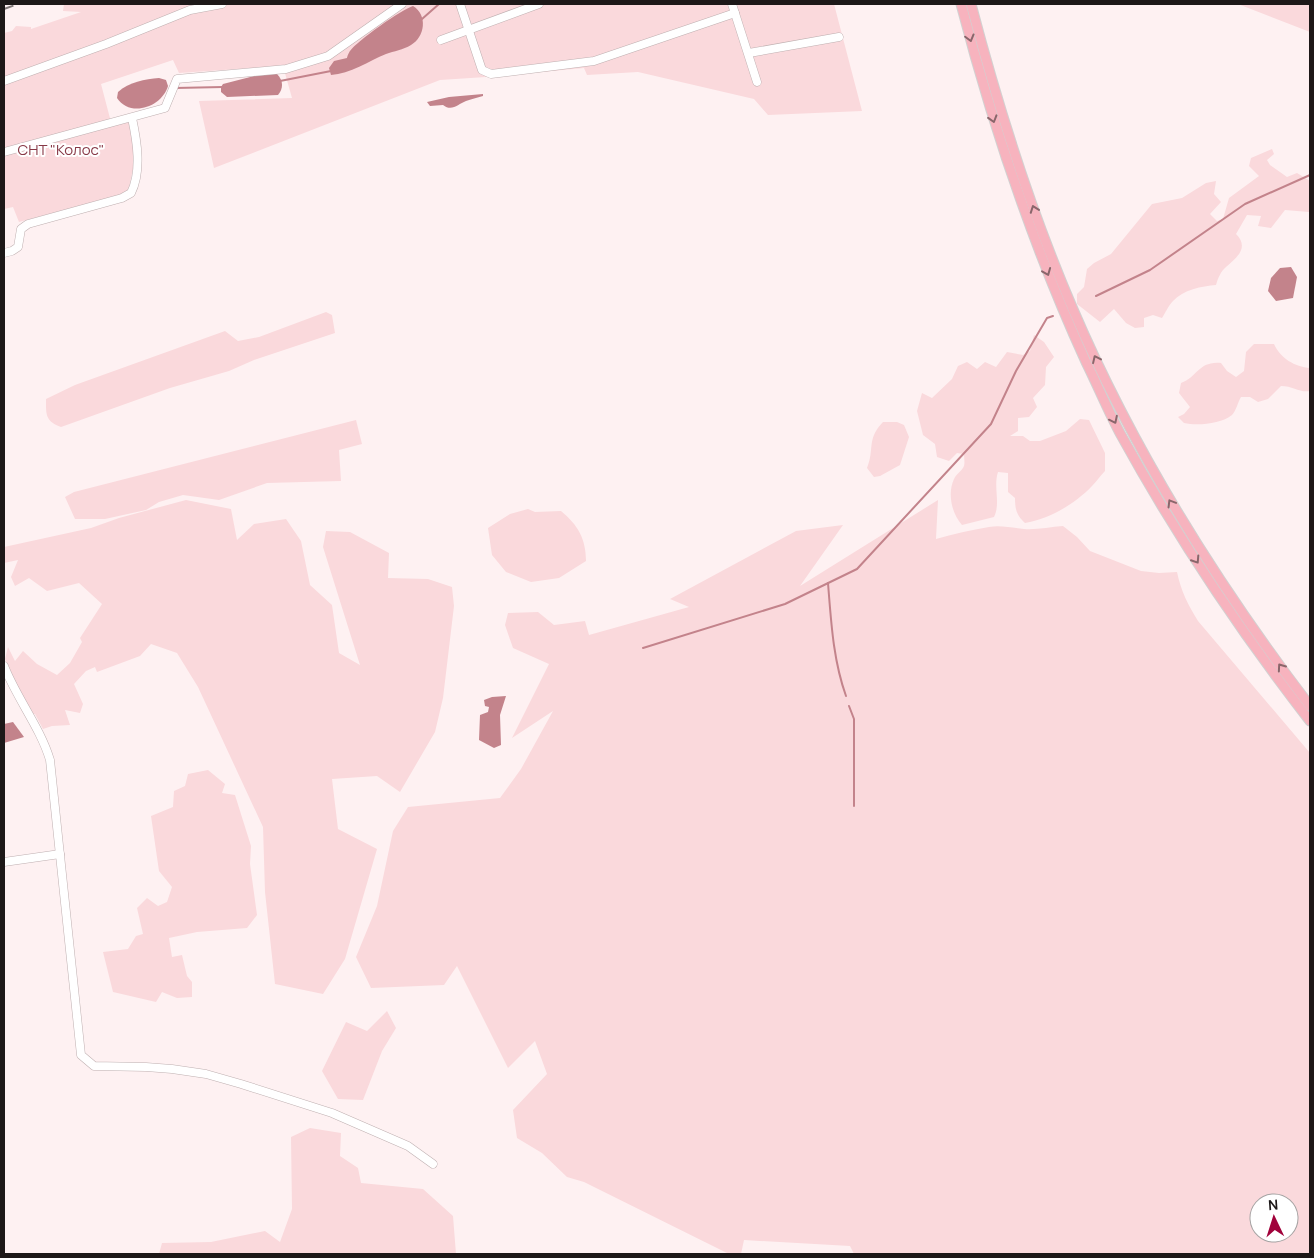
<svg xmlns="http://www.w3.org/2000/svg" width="1314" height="1258" viewBox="0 0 1314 1258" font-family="Manrope,sans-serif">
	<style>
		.green { fill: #fad9dc; fill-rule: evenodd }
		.water { fill: #c3838b }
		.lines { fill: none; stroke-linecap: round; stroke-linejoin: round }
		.stream { stroke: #c3838b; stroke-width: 2 }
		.minor-casing { stroke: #bfb0b1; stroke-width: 9 }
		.major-casing { stroke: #d2d1d1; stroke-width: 11 }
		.minor { stroke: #fff; stroke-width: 8 }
		.major { stroke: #f7b3be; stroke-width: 9 }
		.rail { stroke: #807878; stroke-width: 2; stroke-dasharray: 10 5; stroke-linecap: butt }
		.oneway { stroke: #8a666b }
		.labels { text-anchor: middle; stroke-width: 4; stroke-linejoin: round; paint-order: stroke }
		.park-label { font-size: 15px; fill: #873846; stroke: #fff }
	</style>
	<rect width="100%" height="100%" fill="#fef1f2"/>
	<g class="green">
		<path d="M64,4H834L862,111L768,115L754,99L638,72L587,75L584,68L486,77L440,80L214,168L199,101L292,98L283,66L179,73L173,60L101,84L112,126L129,122L136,154L129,188L125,194L19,222L13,207L4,209V33L12,31L16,26L31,27V29L81,12L63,11Z"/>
		<path d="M1238,4H1310V32Z"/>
		<path d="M1272,149L1274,154L1267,160L1270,165L1287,177L1297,173L1310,181L1309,212L1285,210L1271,228L1258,226L1261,216L1247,215L1236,234C1250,248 1236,258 1226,267C1221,271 1218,278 1216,285C1202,286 1183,290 1173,301C1168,306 1166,312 1162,318L1153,315L1144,318V327L1135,328L1126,323L1114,309L1100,322L1077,304V294L1084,287L1087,269L1094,263L1111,254L1152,204L1182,198L1206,183L1216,181L1214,194L1221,202L1210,214L1217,221L1223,219L1229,198L1259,176L1249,166L1251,158Z"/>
		<path d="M326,312L332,315L335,333L254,360L229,371L170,388L61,427C45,421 46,414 46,399L75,385L225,331L238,341L259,337Z"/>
		<path d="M1034,335L1044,342L1054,357L1046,367L1045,385L1033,398L1037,407L1029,417L1018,418V431L1010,436H1023L1030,441H1040L1066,431L1080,419L1089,420L1105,453V471C1100,476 1097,481 1092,486C1075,504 1049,519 1025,523C1017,516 1015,510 1015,498L1008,492V473L998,472C993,487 1001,503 994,517L962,525C952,514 947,494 954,479C956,474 962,471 964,466C965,463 964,457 964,454L957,453L949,461L937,457L935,444L923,435L917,411L922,393L932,398L952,379L958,366L967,362L977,369L985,362L996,367L1007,352L1023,355L1030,351Z"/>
		<path d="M1254,344H1274C1280,358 1295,367 1310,368V391C1300,393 1293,386 1281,386L1268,399L1258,402L1250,397H1241C1238,402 1236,411 1232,415C1221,424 1197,426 1184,423L1178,417L1184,414L1190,407L1179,393L1181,383C1198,377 1198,361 1221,363L1227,371L1236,377L1244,371L1246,352Z"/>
		<path d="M356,420L362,444L339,450L341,481L267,483L219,500L183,495L159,502L146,510L105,519H75L65,497L74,492Z"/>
		<path d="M883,422H897L904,425L909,437L900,465L880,476L874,477L867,468C875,449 866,440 883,422Z"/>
		<path d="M186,500L231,509L237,540L254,524L286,519L301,541L310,585L332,605L339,653L360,665L323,547L326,531L350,532L389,553L388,578L428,579L452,587L454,606L443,698L435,732L400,792L377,776L332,779L338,829L377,849L345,959L323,994L275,984L265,892L263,827L198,687L177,653L151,644L140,656L97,672L95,667L86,671L74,684L83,704L80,713L65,710L70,725L52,726L43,729L35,714H30L5,659L8,647L15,661L23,651L37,664L57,675L70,663L82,642L80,638L102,604L79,583L47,591L29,578L15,586L11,577L18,560L4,563V547L91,528L119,518Z"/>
		<path d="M938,500L936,539C953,534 971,530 989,527C1001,525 1012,528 1024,529C1036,530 1050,527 1063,526L1077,537L1090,551L1141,571L1159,573L1177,572C1181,591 1188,605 1198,621L1310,753V1254H854L850,1246L744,1240L741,1254H729L584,1182L567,1177L542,1153L517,1138L513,1110L547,1074L535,1041L508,1068L457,966L444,985L371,988L356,957L377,906L393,831L408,807L500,798L521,769L553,711L512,738L549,664L513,648L505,625L508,613L538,612L554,625L585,621L589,635L689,607L670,599L796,531L843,525L800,586ZM1259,1203H1289V1233H1259Z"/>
		<path d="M528,509L535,512L561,511C578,525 586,539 586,561L559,578L531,582L506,572L492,555L488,528L510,514Z"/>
		<path d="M208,770L225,784L222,793L235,795L251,846L250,864L257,915L247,928L197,932L169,938L172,957L182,955L187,976L192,982V997L177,998L162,992L156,1002L113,992L103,952L128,949L136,936L143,934L137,908L147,898L158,906L167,902L172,887L159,871L151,816L173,807L174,791L185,786L188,774Z"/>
		<path d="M387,1011L396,1028L382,1051L363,1100L338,1099L322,1071L346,1022L367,1031Z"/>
		<path d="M310,1128L341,1133L340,1156L358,1168L361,1183L423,1189L453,1216L456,1254H159L162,1243L211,1242L265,1231L280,1242L292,1209L291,1137Z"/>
	</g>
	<g class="water">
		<path d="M413,6C428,15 425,37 411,45C403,50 394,51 386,54C369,61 350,74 331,75L329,68L334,61L347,58C347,57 349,52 350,51C357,41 402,9 413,6Z"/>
		<path d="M262,74H277C283,80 284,88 278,95L227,97L221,92V87L223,84Z"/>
		<path d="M159,78L166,80L168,86C162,107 130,118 117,98L118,92C129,82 145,79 159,78Z"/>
		<path d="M483,94V96C477,98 471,99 466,101C458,104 452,112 443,105L430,106L427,102L449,97Z"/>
		<path d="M1291,267L1297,277L1293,298L1276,301L1268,291L1271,278L1280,268Z"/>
		<path d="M506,696L500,715L501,745L494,748L479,740L480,715L488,712L489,707L485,706L484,700L492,697Z"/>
		<path d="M13,722L24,737L4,743V724Z"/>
	</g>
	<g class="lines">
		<g class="stream">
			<path d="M422,19L439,4"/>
			<path d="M280,81L331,71"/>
			<path d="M175,88L223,87"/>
			<path d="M1096,296L1150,270L1245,204L1310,175"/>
			<path d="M828,583C831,620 833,660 846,696"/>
			<path d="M643,648L785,604L857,569L991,424L1016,371L1047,318L1053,316"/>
			<path d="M849,706L854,719V806"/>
		</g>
		<g class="minor-casing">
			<g id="minor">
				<path d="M460,4L482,70L491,74L594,61L735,13"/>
				<path d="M732,4L757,82"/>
				<path d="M441,40L539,4"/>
				<path d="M749,53L839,37"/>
				<path d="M4,81L106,44L190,10L222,4"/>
				<path d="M4,152L165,108L177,79L286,69L328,56L402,4"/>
				<path d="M4,253L12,251L18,247L21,229L28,224L122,198L131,193C142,171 137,141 132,118"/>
				<path d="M4,666C17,699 40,727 50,760L81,1055L94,1066L146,1067L172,1069L206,1074L241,1084L332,1113L408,1146L433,1164"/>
				<path d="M4,862L60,854"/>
			</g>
		</g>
		<g class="major-casing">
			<g id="major">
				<path d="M961,4C993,127 1033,246 1086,362C1098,386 1108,411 1121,435C1176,535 1240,631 1310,721"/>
				<path d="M971,4C998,107 1030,209 1072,307C1133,450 1216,583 1310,706"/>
			</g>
		</g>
		<use href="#minor" class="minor"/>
		<use href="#major" class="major"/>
		<path class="rail" d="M4,9L18,4"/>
	</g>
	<defs><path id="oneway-chevron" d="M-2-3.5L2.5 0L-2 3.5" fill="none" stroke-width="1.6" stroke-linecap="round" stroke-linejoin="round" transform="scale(1.25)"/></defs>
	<g class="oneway">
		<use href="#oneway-chevron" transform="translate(970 38) rotate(75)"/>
		<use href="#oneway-chevron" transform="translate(993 119) rotate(73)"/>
		<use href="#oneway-chevron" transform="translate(1034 209) rotate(-110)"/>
		<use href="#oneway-chevron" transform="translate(1047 272) rotate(68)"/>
		<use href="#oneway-chevron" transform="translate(1096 359) rotate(-115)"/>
		<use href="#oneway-chevron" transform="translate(1114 420) rotate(64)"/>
		<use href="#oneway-chevron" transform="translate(1171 503) rotate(-121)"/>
		<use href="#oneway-chevron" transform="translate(1196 560) rotate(57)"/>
		<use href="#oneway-chevron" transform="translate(1281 667) rotate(-125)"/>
	</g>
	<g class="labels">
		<g class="park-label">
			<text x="61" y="155">СНТ "Колос"</text>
		</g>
	</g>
	<rect width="1314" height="1258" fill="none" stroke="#1d1818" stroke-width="10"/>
	<g transform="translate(1274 1218) rotate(356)"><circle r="24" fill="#ffffff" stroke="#a5a3a3"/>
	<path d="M0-4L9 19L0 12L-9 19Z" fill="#a1023b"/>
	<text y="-8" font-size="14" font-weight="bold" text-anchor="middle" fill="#1d1818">N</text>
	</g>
</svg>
